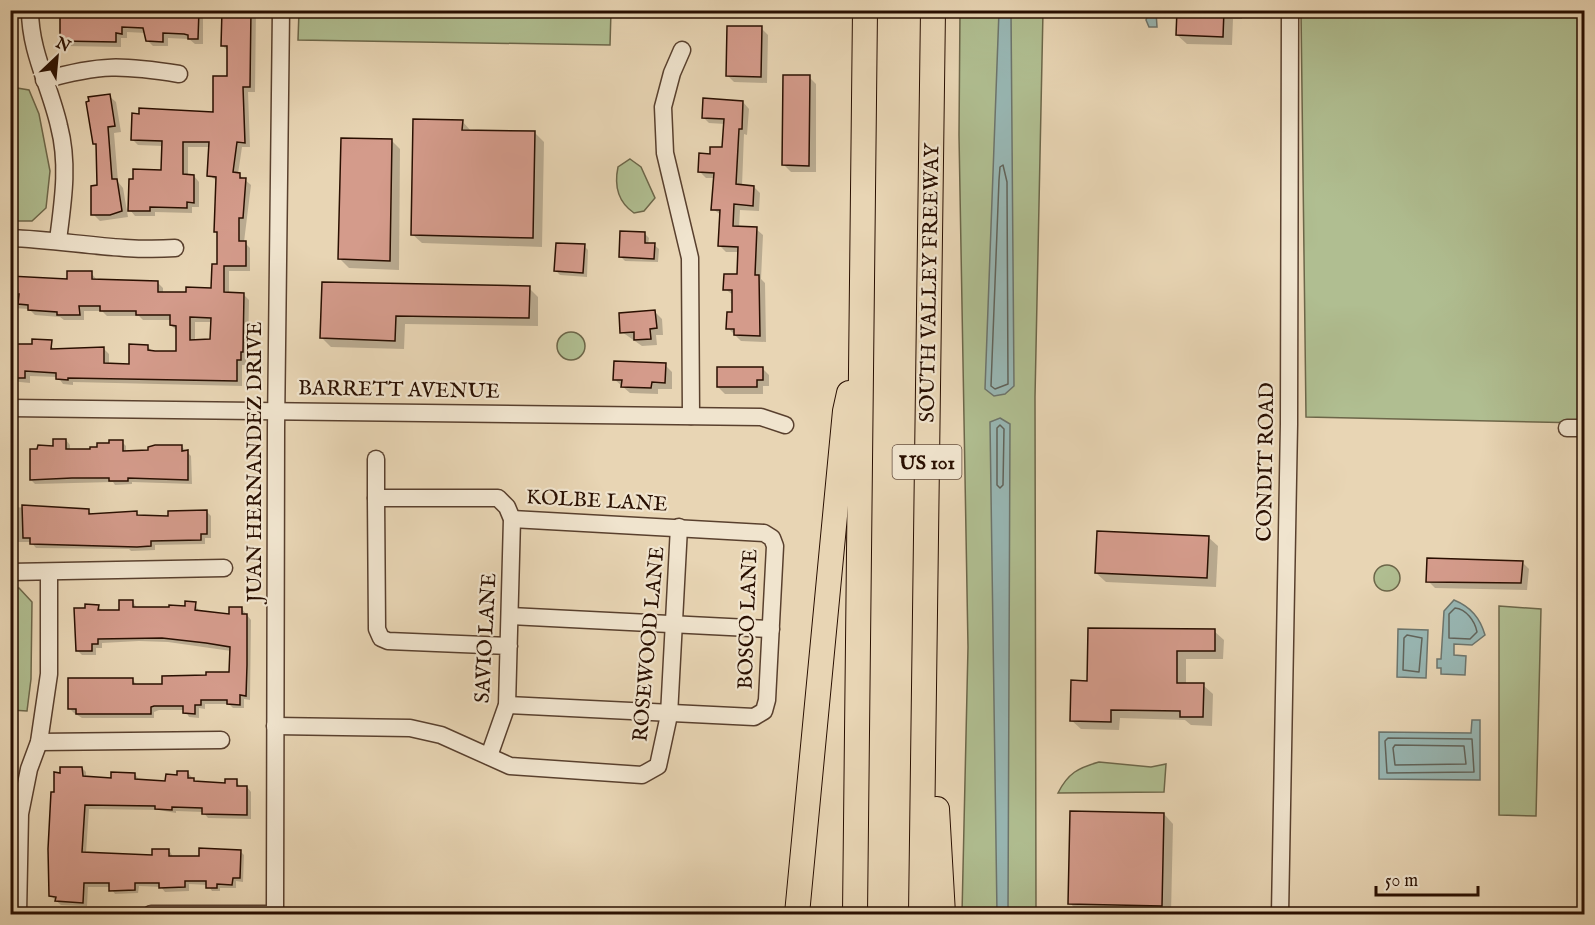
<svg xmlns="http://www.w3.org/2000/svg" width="1595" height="925" viewBox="0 0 1595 925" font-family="'IM FELL English',serif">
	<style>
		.green { fill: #b0be91; stroke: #6c6649; stroke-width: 1.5 }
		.water { fill: #98b7b4; stroke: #6c746c; stroke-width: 1.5 }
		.shadow { fill: #0003; fill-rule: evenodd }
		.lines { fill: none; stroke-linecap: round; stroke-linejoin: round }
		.shore { stroke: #60635a; stroke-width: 1.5 }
		.building { fill: #d49b8b; stroke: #290f01; stroke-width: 1.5; fill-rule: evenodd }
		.minor-casing { stroke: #59402e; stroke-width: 19 }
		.highway-casing { stroke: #290f01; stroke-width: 26 }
		.minor { stroke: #f0e4ce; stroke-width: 16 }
		.highway { stroke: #e8d5b4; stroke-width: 24 }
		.labels { text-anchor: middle; stroke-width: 4.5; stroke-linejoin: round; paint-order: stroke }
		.shield { fill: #f0e4ce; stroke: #654f3e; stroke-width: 1.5 }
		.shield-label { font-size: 20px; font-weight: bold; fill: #290f01 }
		.street-label { font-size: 21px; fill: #290f01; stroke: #f0e4ce }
	</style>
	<rect width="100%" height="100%" fill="#e8d5b4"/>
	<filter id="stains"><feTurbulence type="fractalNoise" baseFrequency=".00333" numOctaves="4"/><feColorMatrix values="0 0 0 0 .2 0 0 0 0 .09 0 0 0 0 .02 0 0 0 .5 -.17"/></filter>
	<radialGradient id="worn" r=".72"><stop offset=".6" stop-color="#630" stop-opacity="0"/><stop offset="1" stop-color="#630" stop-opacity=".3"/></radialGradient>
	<g class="green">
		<path d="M299,11H611L610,45L298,40Z"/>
		<path d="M960,11H1043L1035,397L1036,914H962L968,647L959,135Z"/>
		<path d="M1301,11H1584V423L1306,417Z"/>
		<path d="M11,87L29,90L39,114L50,171L46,208L32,221H11Z"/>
		<path d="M630,159L641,167L655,198L644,211L634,213C618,202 614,186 618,167Z"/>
		<circle cx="571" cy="346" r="14"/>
		<circle cx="1387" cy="578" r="13"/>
		<path d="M10,588H19L32,602L31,679L27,711L11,710Z"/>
		<path d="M1499,606L1541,609L1536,816L1499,815Z"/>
		<path d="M1099,762L1151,767L1166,764L1164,792L1058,793C1068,773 1078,768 1099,762Z"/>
	</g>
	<g class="water">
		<path d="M999,11H1011L1014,386L1005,394L994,396L985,389Z"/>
		<path d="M1149,11H1156L1157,27H1149L1146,20Z"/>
		<path d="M1000,418L1010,424L1008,914H997L990,422Z"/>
		<path d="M1454,600C1471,607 1480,618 1485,635L1472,645L1454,644V655L1466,656L1465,675L1441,674V668H1437V659H1441L1444,611Z"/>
		<path d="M1398,629L1428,630L1426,678L1397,677Z"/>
		<path d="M1472,720H1480V780L1379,779V732L1471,733Z"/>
	</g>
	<g class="shadow">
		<path d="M61,10H256L255,92H248L250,147H242L238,174L251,185L244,242L250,248V271H229V294H243L249,300L248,357H246V365H242V386L73,382V385L63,384L58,377L30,376V383L10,381V346H51L55,350L104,349L109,354V365L130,366L147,346L153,352L178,353L177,331L171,325V320H143L139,316H107L102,311H84V320H64L60,317L35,315L29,309L12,308L10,325V271H14L20,278L68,281L91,273L97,280L158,283L163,288V293H188L213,289L219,266V235L216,232L217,181L209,175L210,147H188V176H194L199,182V207H192V213L155,212V216H135L130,210L163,172V146L138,145L132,139L215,114L228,78L229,52L223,46L222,13H203V44H195L189,39L168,38V46H153L147,40L146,33L127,32V38H121V47L67,46L62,40ZM195,322H212L211,341H195Z"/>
		<path d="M1178,10H1242V19H1233L1232,45L1187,44L1177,35Z"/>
		<path d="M761,28L768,35L767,83L734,82L727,75Z"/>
		<path d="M809,77L816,84V172H791L784,165Z"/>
		<path d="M109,96L116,102L121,132L114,133L118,182L123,188L128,217L100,221L93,214L98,187V146L95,143Z"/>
		<path d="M743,102L749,109L747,135L744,134L742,186L754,187L760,193L759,211L740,210L739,228L756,229L763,235L761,279L765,283L766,342L741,341L728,328L733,314V295L725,289L738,276L739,252H726L720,246L721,215L713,209L715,178H706L700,172L712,155L723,149L725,124L709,123L703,117Z"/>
		<path d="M462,121L471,131L535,133L544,142L542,247L422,243L412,234Z"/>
		<path d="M391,140L400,149L399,270L349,268L339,258Z"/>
		<path d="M644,233L649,238L648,245H654L659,249L658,262L625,261L621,257Z"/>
		<path d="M584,246L588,250L587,277L560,275L556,271Z"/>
		<path d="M323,284L529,288L538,297V326L405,324L404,349L331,347L321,337Z"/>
		<path d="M655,312L662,319L663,335H656L657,345L642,346L622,332Z"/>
		<path d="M665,365L672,372V389H658V394L630,393L614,379Z"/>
		<path d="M762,368L769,375V386H763V394H725L718,387Z"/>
		<path d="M66,440L70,445V451H91L122,442L126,446V452H149L181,446L191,456L192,484L132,482V484L115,485L113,482L35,484L31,480L55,447Z"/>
		<path d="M10,449L13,452L11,507L88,511L93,515L136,513L140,517H170L207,512L211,516V538H205V544L155,545V550L131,551L129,549L36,548L31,542H10Z"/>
		<path d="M1208,537L1218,546L1216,587L1106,582L1096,573Z"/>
		<path d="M1522,562L1529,569L1527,590L1435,588L1428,581Z"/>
		<path d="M133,602L137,608L186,607L195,603L199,612L230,616L242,609L251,620L250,700L244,699V708H233L229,704H205V709L199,708V718L189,717L185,710H159L154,712V718H82L74,713L70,709L132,679L137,685L163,686L230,673L231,651L168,642L139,641L102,643V648H96V655H82L77,650L98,606L103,612L121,611Z"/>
		<path d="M1214,631L1224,640L1223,659H1186V685H1203L1213,694L1212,726L1191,725L1185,720L1120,718L1119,730L1081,729L1071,720L1089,682Z"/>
		<path d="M10,725L14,728L13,738H10Z"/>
		<path d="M82,768L86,772V778L113,779L135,774L139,780L167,782V776L188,773L197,783L227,784L236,780L240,787H247L251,792V819L208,818L203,812L176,811V813L159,810L89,809L86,853L153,856L169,850L173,857L200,858L240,851L244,855L243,882L236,881V888H220V891H212L208,885L189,884V891L165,892L161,887L139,886L138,893L115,894L110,887H88L87,906L61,905L51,896L52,880L48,877L53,793H56L62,774Z"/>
		<path d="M1164,814L1173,824L1171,914L1079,913L1070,903Z"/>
	</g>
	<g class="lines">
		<g class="shore">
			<path d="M1003,165L1007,182L1008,384L995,389L991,386L999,180L1000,167Z"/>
			<path d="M1000,425L1004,429L1003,485L1000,488L997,485V428Z"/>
			<path d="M1455,608C1466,609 1475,621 1477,632L1470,639L1449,638V614Z"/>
			<path d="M1407,635L1422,638L1419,672L1403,670L1404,638Z"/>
			<path d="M1388,738L1472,739L1474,772L1387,773L1385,741Z"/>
			<path d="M1395,745L1464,746L1466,764L1395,765L1393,748Z"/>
		</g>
	</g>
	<g class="building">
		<path d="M60,10L102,14V10H123V13L145,14L146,10H199L198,39H188V35L184,34L163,33V42L146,41L143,28L122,27V34L116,33V42L60,41Z"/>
		<path d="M222,10H251L250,87H243L245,143L237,142L233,172L240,173V178H246L243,218H239V241H246V266H224V292L244,293L243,352H241V360H237V381L68,378V380L56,379V373L25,371V378H10V344H32V339L52,340L51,349L104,347V363L129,364V344L148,345V350L155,351H176V326L170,325V315H136V311H100V306H79L80,315H57V312L28,310V305L18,304L19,294H10V276L67,279V271H92V279L158,281V292H186V287L211,288L212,264H217V232H214L216,177L207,176L209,142H183V174L194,175V203L187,202V208L150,207V211H128L129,179H133V169L161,170L162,141L131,140L132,113L139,114V108L213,112V76H227V46H221ZM190,317L211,318L210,339L190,340Z"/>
		<path d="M1177,10H1224L1223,37L1176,35Z"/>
		<path d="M727,26H762L761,77L726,76Z"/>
		<path d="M783,75H810L809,166L782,165Z"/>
		<path d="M110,94L115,126L108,127L112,179H117L122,211L110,215H91V186L97,185L96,144H93L86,102L89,101L88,97Z"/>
		<path d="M703,98L743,101L742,129H739L736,184L754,186L753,206L734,204L733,226L757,227L755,275H759L760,336L734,335V329H726L727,312H732V290H723L724,274H737L738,247L718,246L720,210H711L714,173L698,172L699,153L710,154V147H722L724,119L702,118Z"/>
		<path d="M413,119L463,120L462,130L535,131L533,238L411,235Z"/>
		<path d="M341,138L392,139L390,261L338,259Z"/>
		<path d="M620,231L645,232V243H655L654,259L619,257Z"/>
		<path d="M556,243L585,244L583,273L554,271Z"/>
		<path d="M322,282L530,286L529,318L396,316L395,341L320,338Z"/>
		<path d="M655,310L657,328L650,329L651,339L634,340V332L620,333L619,313Z"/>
		<path d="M614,361L666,363L665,383L652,382L651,388L621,387L622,380H613Z"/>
		<path d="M717,367H763V380H757V387H717Z"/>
		<path d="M53,439H66V449H90V447H97V443H109V440H123V451L148,450V447L155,445H182V451L188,450V480L128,478V481H109V478H72L30,480V449H37L38,445L53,446Z"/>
		<path d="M22,505L89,509V514L137,511V515L168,516V511L207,510V534H201V540L151,541V546L137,547L30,544V538H23Z"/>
		<path d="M1097,531L1209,536L1207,578L1095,573Z"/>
		<path d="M1427,558L1523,561L1521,583L1426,582Z"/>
		<path d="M119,600H133V607H169V605L185,606V601L196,602L195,610L229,614V607H242V614H247V665L246,696L240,695V705L227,704V700H201V705H195V714L183,713V706H154L151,707V714H76V709H68V678H133V684H162V676L206,675V672H229L230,647L206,643L162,638L98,639V644H92V651H76L74,608H85V604L99,605L98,610H119Z"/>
		<path d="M1088,628L1215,629V651H1177V683H1204L1203,717H1180V711L1111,710V722L1070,721L1071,680L1087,681Z"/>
		<path d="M60,767H82L83,776L111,778V772L135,773V779L165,781L166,774L177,775V771H188V778H194V781L225,783V779H237V786H247V815L202,814V808L172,807V810L155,809V806L85,805L82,852L152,855V849H169V856H199V848L241,850L240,878H233L232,885L217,884V888H206V881H185V887L159,888V883H135V890L109,891V883H84L83,903L55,901L56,897L49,896L48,849L51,792H54V772L60,773Z"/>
		<path d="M1070,811L1164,813L1162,906L1068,904Z"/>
	</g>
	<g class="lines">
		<g class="minor-casing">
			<g id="minor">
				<path d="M30,10C30,52 50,86 59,126C69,164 63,201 58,240"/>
				<path d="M682,50L672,73L663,107L665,153L690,258L691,416"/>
				<path d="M44,80C101,64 122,65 179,74"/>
				<path d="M10,238C66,240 120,252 175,248"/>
				<path d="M10,408L761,417L785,425"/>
				<path d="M1567,428H1584"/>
				<path d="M376,498V459"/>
				<path d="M10,572L224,568"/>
				<path d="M510,616L771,629"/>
				<path d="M507,705L754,717L764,711L767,700L775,546L772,538L764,533L512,519"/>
				<path d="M275,726L410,728L441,735L510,766L642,775L658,766L669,715L679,527"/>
				<path d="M39,742L221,740"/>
				<path d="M489,756L507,705L512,519L507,507L498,498H376L377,629L381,638L388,641L509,646"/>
				<path d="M18,914L20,814L29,769L39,742L49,674V573"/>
				<path d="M151,914H275"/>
				<path d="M275,914L276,429L281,10"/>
				<path d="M1280,914L1289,424L1290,10"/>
			</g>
		</g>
		<g class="highway-casing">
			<g id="highway">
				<path d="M937,809L943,914"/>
				<path d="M797,914L845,411L849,393"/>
				<path d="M855,914L865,10"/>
				<path d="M921,914L933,10"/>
			</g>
		</g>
		<use href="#minor" class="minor"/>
		<use href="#highway" class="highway"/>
	</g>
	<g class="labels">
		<rect class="shield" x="892.5" y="445" width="69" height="34" rx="4.5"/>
		<g class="shield-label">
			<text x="927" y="469">US 101</text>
		</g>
		<g class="street-label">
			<text transform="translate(929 283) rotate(-89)" y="7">SOUTH VALLEY FREEWAY</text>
			<text transform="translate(399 389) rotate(1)" y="7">BARRETT AVENUE</text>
			<text transform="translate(254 462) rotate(-90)" y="7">JUAN HERNANDEZ DRIVE</text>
			<text transform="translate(1265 462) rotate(-89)" y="7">CONDIT ROAD</text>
			<text transform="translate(597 500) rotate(3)" y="7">KOLBE LANE</text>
			<text transform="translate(747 619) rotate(-88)" y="7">BOSCO LANE</text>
			<text transform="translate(485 638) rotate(-87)" y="7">SAVIO LANE</text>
			<text transform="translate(648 644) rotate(-85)" y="7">ROSEWOOD LANE</text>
		</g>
	</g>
	<rect width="1595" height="925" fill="none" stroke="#e8d5b4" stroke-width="36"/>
	<rect x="12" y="12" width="1571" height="901" fill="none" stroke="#290f01" stroke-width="3"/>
	<rect x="18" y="18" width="1559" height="889" fill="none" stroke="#290f01" stroke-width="1.5"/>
	<g transform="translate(57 57) rotate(26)" stroke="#f0e4ce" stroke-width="4.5" paint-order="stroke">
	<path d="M0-4.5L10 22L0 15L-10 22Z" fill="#290f01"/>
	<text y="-9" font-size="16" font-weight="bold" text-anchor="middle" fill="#290f01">N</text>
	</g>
	<path d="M1376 886v9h102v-9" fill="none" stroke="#290f01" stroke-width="3"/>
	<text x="1385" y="886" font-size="18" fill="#290f01" stroke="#f0e4ce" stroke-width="4.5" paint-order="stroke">50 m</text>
	<rect width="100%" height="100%" filter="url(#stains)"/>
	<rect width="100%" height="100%" fill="url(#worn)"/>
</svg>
